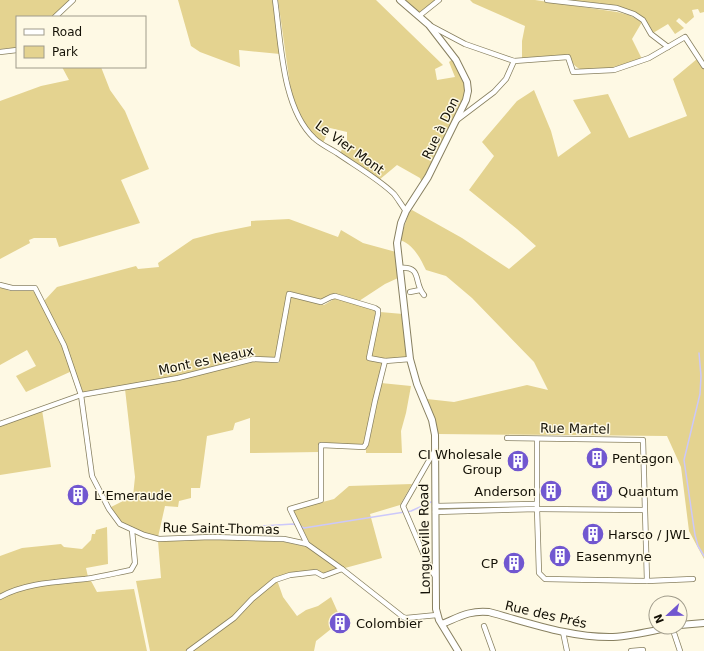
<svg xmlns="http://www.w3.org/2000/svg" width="704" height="651" viewBox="0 0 704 651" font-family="'DejaVu Sans',sans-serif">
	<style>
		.green { fill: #e4d390 }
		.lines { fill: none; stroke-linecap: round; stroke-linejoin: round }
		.stream { stroke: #ccc8fa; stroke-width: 1.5 }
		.minor-casing { stroke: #888060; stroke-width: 6 }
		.major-casing { stroke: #888060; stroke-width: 8 }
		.minor { stroke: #fff; stroke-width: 4.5 }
		.major { stroke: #fff; stroke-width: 6 }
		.labels { text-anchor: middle; stroke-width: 3; stroke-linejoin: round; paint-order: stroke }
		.street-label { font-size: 13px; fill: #141106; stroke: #fef9e4 }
		.poi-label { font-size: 13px; fill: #141106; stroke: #fef9e4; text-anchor: start }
	</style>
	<rect width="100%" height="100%" fill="#fef9e4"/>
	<g class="green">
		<path d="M0,0H70L52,17H17V48L0,49Z"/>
		<path d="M178,0H274L280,54L239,50L240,67L200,52L191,46Z"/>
		<path d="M278,0H376L443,65L435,69L437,80L455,77L449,62L453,59C461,74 466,80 464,98L429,172L422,183L420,178L397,165L379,180L340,153L347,140V132L330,128L323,143L308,130L297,110L291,92Z"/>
		<path d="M403,0H435L419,13Z"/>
		<path d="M470,0H535L617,12L629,15L642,22L632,39L642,59C628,63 591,76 578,68C573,65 571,60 569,55L522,58V41L525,26L473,3Z"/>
		<path d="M557,0H704V12L700,13L698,9L692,10L694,17L686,24L679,18L676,21L684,28L675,34L668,24L653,33L634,12Z"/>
		<path d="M697,59L704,69V559L689,531L681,467L667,436L437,434L434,416L427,399L454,402L527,385L548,390L534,362L472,298L446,276L426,270C420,258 414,245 400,240L409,212L412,210L462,238L509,269L536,246L517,229L469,190L494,156L482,142L517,101L534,90L551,131L558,157L591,133L573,100L608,94L629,138L687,116L673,79Z"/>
		<path d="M62,67H101L110,90L125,111L149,169L121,180L140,223L59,247L56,238H34L29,240L30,243L0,259V101L41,86L69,80Z"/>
		<path d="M289,219L338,237L341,230L363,243L396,252L398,278L385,284L359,301C351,299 338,291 329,295C326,296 325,299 321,300L289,291L276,358H253L166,379L83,393L64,339L44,301L57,287L136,266L138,269L159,267L158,263L193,239L216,233L251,226V221Z"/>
		<path d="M0,287L10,291L31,290L34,292L59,338L72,371L26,392L16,376L36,366L27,350L0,365Z"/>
		<path d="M291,296L324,305L334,299H340L373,309L376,313L367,358L382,363L365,443L362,446L319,442V452L250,453V418L235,423L233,430L207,436L200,488H191V498L179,501L178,507L165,506L158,537L143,533L120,522L111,507L133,496L135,477L125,389L253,361L279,363Z"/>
		<path d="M380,312L403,314L407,357L386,359L371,356Z"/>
		<path d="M381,383L411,386L406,413L401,431L402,453H366V449L368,446Z"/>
		<path d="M42,410L51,467L0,475V426Z"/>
		<path d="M412,484L400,505L370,514L382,558L345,568L310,544L293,510L334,499L349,486Z"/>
		<path d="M107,527L108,564L86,568L88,577C61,579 24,582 0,594V556L22,548L61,544L64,547L82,549L91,540L92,534H95L96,530Z"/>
		<path d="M208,538L285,542L307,547L339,569L325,575L316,571L274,579L249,599L234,615L187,651H150L136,581L161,578L158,541Z"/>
		<path d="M90,579L97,592L134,589L147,651H0V598C27,584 60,583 90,579Z"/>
		<path d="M277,580L283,597L297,616L306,610L318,606L331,597L340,617L336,625L316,641L314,651H192L236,617L252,600Z"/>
	</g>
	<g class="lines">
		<g class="stream">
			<path d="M699,353L701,376L700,394L684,460L695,535L698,546L704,556"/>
			<path d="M300,526L304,528L411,511L431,502"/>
			<path d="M244,527L293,524L296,525"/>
		</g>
		<g class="minor-casing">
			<g id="minor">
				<path d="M275,0C281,42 282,108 314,138C320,144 329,148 337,153C354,165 379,179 394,194C398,199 402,206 406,211"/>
				<path d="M547,0L617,8L634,14L643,20L651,34L668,47"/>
				<path d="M419,16L439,0"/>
				<path d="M55,17L73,0"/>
				<path d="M431,26L465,44L514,61"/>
				<path d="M0,52L17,50"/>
				<path d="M457,120L494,92L506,79L514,61L568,57L573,72L614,70L649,58L685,37L704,66"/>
				<path d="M400,268C423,266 413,283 424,295"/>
				<path d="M0,285L12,288H35L64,345L81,395L92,476L109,509L120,524L144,535L159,539L211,537L284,539L307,544L342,569L403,617L406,618L437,615"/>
				<path d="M410,292L420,290"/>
				<path d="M0,424L81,395L178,378L253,359L277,360L289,294L321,302L331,297L335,296L375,308L378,310V314L369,358L385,361L410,359"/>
				<path d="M507,438L643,440L647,581"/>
				<path d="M537,439V509L644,510"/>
				<path d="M435,450L403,506L430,569L435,576"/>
				<path d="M435,506L537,504"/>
				<path d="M435,512L537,509L539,573L545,579L647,581L693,579"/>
				<path d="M307,544L290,509L321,500V445L364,447L366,444L375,401L385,361"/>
				<path d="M0,597C25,583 57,582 85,579C100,577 116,573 131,570L135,563L132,530"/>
				<path d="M484,626L493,651"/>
				<path d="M672,627L680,651"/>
				<path d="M563,632L567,651"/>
				<path d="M189,651L234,618L252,599L275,580L290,575L316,572L323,576L342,569"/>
				<path d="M631,651L643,650V651"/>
			</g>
		</g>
		<g class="major-casing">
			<g id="major">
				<path d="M400,0L429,25L456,60L467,82L468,91L466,100L428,177L406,211L401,223L397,243L410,359L417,384L432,420L435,435L436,609L439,620L458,651"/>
				<path d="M442,624C459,617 470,610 489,612C530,623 571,638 613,637C632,636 652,631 671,627"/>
				<path d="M680,625L704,623"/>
			</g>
		</g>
		<use href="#minor" class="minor"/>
		<use href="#major" class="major"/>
	</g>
	<defs>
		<g id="building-disc" transform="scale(1.15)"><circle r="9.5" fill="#7157d0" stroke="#fef9e4"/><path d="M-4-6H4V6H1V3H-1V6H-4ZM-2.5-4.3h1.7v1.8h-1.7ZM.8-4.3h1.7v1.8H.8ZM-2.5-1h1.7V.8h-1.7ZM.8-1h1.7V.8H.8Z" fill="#fff"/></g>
	</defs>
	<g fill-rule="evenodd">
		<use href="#building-disc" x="597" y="458"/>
		<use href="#building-disc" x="518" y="461"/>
		<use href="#building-disc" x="551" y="491"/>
		<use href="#building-disc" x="602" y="491"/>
		<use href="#building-disc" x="78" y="495"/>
		<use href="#building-disc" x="593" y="534"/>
		<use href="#building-disc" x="560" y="556"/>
		<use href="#building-disc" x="514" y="563"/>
		<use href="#building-disc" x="340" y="623"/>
	</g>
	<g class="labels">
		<g class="street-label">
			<text transform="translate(440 128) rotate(-64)" y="5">Rue à Don</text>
			<text transform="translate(350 147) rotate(36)" y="5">Le Vier Mont</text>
			<text transform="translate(206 360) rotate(-12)" y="5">Mont es Neaux</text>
			<text transform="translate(575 428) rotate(1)" y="5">Rue Martel</text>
			<text transform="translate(221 528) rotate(1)" y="5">Rue Saint-Thomas</text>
			<text transform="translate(424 539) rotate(-91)" y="5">Longueville Road</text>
			<text transform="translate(546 614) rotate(13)" y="5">Rue des Prés</text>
		</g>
		<g class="poi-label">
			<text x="502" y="459" text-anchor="end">CI Wholesale<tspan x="502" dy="15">Group</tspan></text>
			<text x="612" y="463">Pentagon</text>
			<text x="536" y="496" text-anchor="end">Anderson</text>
			<text x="618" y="496">Quantum</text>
			<text x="94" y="500">L’Emeraude</text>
			<text x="608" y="539">Harsco / JWL</text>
			<text x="576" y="561">Easenmyne</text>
			<text x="498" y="568" text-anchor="end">CP</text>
			<text x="356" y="628">Colombier</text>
		</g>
	</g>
	<rect x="16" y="16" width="130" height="52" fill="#fef9e4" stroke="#a09c8b"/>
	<rect x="24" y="29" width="20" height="6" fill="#ffffff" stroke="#a09c8b"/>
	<text x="52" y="36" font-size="12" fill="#141106">Road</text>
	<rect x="24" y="46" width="20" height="12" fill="#e4d390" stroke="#a09c8b"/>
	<text x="52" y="56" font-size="12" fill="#141106">Park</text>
	<g transform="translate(668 615) rotate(248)"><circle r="19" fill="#fef9e4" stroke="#a09c8b"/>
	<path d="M0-3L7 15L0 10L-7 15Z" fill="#7157d0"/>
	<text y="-6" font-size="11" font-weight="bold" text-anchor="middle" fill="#141106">N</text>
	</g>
</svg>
